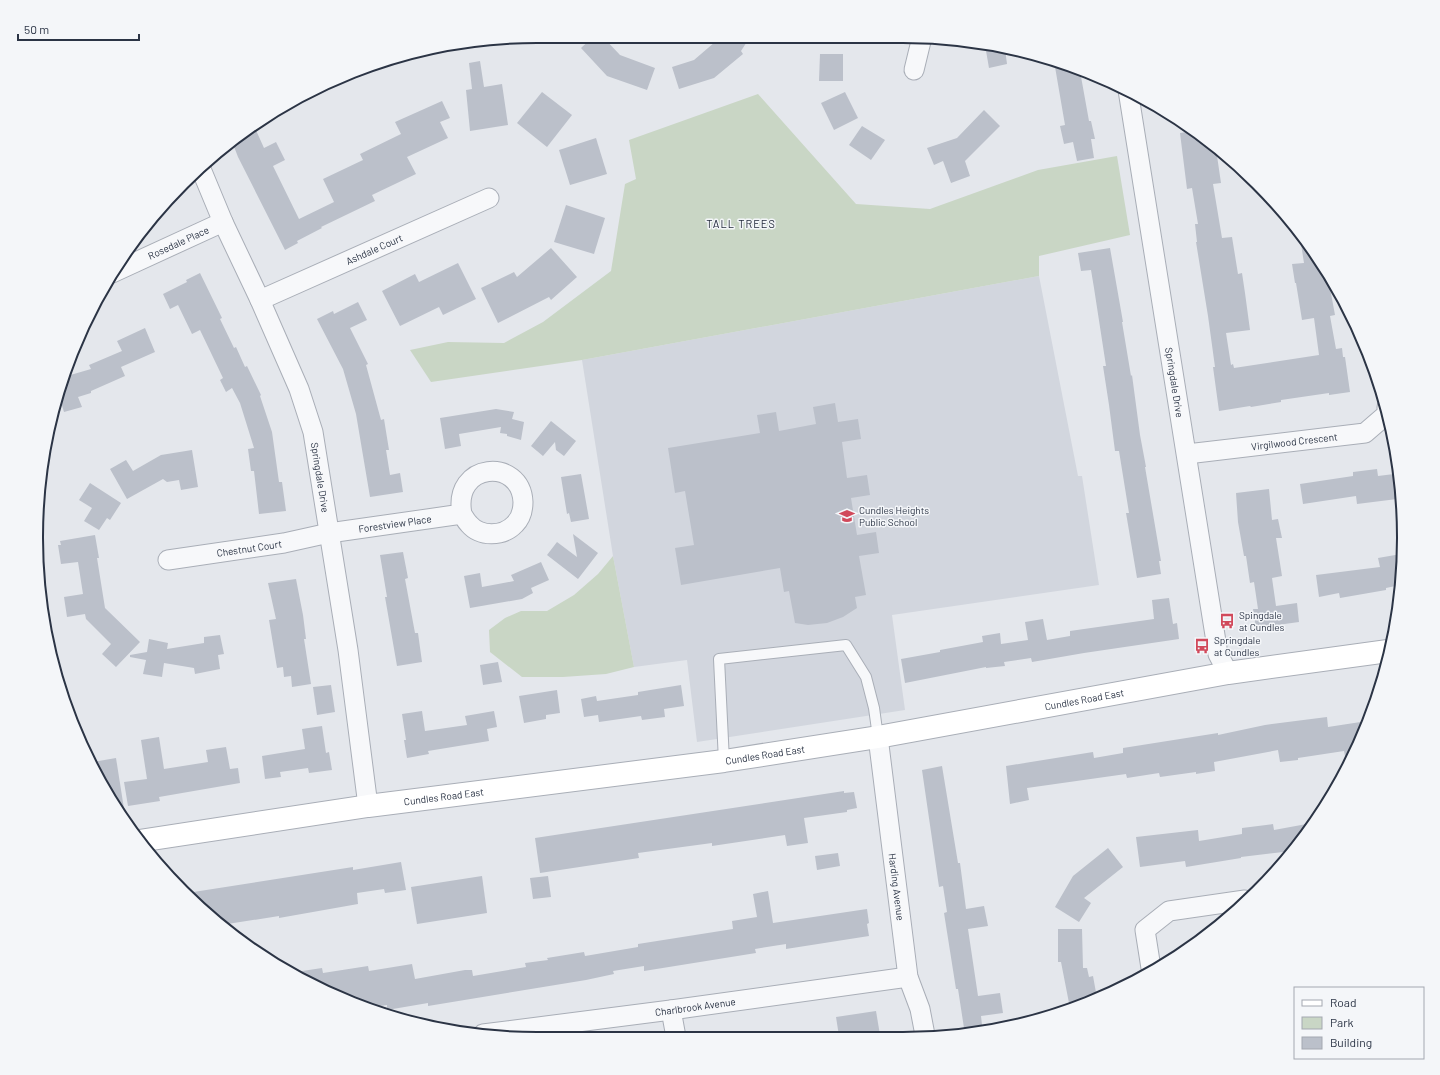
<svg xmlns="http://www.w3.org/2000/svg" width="1440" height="1075" viewBox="0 0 1440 1075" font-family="Barlow,sans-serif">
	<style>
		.built { fill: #d2d6de }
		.green { fill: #c9d6c5 }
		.building { fill: #bbc0ca }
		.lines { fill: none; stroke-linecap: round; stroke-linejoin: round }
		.service-casing { stroke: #a9aeb7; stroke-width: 12 }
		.minor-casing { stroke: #a9aeb7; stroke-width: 21 }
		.secondary-casing { stroke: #a9aeb7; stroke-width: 24 }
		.service { stroke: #f7f8fa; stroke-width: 10 }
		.minor { stroke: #f7f8fa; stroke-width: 19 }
		.secondary { stroke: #fff; stroke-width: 22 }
		.labels { text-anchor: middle; stroke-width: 3; stroke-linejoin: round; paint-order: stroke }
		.street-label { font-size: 10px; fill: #2b3445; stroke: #f4f6f9 }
		.poi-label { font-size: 10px; fill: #2b3445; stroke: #f4f6f9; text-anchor: start }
		.neighbourhood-label { font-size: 11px; letter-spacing: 1px; fill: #1d2536; stroke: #f4f6f9 }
		.rim { fill: none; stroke: #2b3445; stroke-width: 2 }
	</style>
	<rect width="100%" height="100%" fill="#e4e7ec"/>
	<g class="built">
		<path d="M1039,276L1078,476H1082L1099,585L892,615L905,710L697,742L687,660L634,667L613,556L582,360Z"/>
		<path d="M39,547L60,681L63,696L53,667L37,571Z"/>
	</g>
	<g class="green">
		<path d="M758,94L856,204L930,209L1038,170L1117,156L1130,235L1039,256V276L582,360L431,382L410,350L448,342L504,343L543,322L611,271L625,184L636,179L629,140Z"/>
		<path d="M613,556L634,667L606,674L563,677H522L490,652L489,630L505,618L521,611H547L574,595L598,574Z"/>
	</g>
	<g class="building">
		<path d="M594,36H602L620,55L655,68L647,90L607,76L581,48Z"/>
		<path d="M722,36L750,37L741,51L743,54L714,78L679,89L672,67L694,60Z"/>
		<path d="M985,45L1005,49L1007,64L989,68Z"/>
		<path d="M820,54H843V81H819Z"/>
		<path d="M480,61L484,87L502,84L508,125L470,131L466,90L472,89L469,63Z"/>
		<path d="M1054,61L1080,71L1089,121H1091L1095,139H1091L1094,158L1077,161L1073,142L1064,144L1060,126L1065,125Z"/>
		<path d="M542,92L572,115L547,147L517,123Z"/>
		<path d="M845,92L858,118L834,130L821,103Z"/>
		<path d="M442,101L450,118L440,122L448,138L407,157L416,174L372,195L375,201L321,227L322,228L297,241L298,243L285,250L238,157L233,144L255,128L264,148L276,142L285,160L273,166L299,219L334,202L323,179L363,160L360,154L401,134L395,122Z"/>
		<path d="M984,110L1000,126L965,161L970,176L951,183L943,161L934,165L927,148L957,138Z"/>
		<path d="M862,126L885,140L871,160L849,145Z"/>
		<path d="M1194,131L1216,149L1221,183L1213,184L1222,238L1232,237L1238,274L1242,273L1245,293L1250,330L1226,333L1231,365L1233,364L1234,368L1319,355L1314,318L1302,320L1296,283H1295L1292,264L1304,263L1299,231L1328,277L1335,315L1330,316L1336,349L1342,348L1343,357H1345L1350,392L1329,395V393L1281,400V402L1251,407L1250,406L1219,411L1213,367H1215L1208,316L1196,242H1197L1195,224H1198L1192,188L1187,189L1180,133Z"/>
		<path d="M596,138L607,174L570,185L559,150Z"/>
		<path d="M566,205L605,218L594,254L554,242Z"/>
		<path d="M551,248L577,277L551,300L549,297L498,323L481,288L514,272L517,277Z"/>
		<path d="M1110,248L1123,322H1122L1131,376L1132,375L1140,435L1146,467H1145L1161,561H1159L1161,574L1137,578L1126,513H1129L1119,451H1115L1109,405L1103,366H1106L1094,288L1091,270L1081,271L1078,253Z"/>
		<path d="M458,263L476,299L443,315L439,307L400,326L382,291L415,274L419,282Z"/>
		<path d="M200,273L222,318L220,319L234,348L236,347L245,367L247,366L261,395L260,396L272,432L279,482H282L286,511L259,514L254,471H251L248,449L254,448L240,403L232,388L226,392L220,380L223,378L200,330L192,334L178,305L170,309L163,294L187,282L186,280Z"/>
		<path d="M358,302L367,320L350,328L368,364L366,365L381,420L384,419L389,450H386L390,475L400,473L403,492L370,497L356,414L343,369L317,319L333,311L334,314Z"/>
		<path d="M145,328L155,352L121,367L125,376L91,391V393L78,397L82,407L64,412L60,399L67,376L91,369L89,365L122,351L117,341Z"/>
		<path d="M835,403L838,422L858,419L861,439L842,442L847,478L867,475L870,495L851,498L857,535L876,532L879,553L859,556L866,595L855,597L857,608L843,617L827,623L808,625L795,623L789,591L784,592L780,568L681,585L675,548L694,545L685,491L675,493L668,448L760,433L757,415L776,412L779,431L816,424L813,407Z"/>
		<path d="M496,409L514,412L512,419L524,422L521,440L507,436V434L500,433L501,427L459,434L461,446L445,449L440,418Z"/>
		<path d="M551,421L576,441L564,456L556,450L555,442L543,456L531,446Z"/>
		<path d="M192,450L198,487L181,490L179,480L167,482L163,479L127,499L110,469L126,460L133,471L161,455Z"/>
		<path d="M1377,469L1378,476L1394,474L1397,499L1357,504L1356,496L1303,504L1300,484L1353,476V472Z"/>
		<path d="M581,474L589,519L571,522L569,513L567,514L561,477Z"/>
		<path d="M90,483L121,503L110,520L107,518L99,530L84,521L92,508L79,500Z"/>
		<path d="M1269,489L1272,520L1278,519L1282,538H1276L1282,576L1272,578L1276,606L1297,603L1299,622L1256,628L1253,609H1258L1254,582L1250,583L1246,556H1244L1238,522L1236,493Z"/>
		<path d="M573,534L598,553L578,579L547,555L557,542L577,557Z"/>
		<path d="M95,535L99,558H97L105,608L140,642L116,667L102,654L111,644L86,619L85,614L67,617L64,597L83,594L78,562L61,564L58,545H61L60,541Z"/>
		<path d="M403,552L408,578L405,579L415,633H418L422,662L397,666L385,597H387L380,555Z"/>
		<path d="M1401,554L1400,585L1386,588V590L1340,598L1339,593L1319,597L1316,575L1380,567L1378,558Z"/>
		<path d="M541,562L549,580L531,588L533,593L522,599L470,608L464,576L480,573L482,587L514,581L511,575Z"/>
		<path d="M296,579L303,615L306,639H304L311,684L292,687L291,676L284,677L283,667L277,668L269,620L276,619L268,583Z"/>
		<path d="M1169,598L1173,624L1177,623L1179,639L1084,653L1032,662L1031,658L1004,662L1005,666L986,668V667L905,683L901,659L940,652V650L983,642L982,636L1000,633L1001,644L1028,640L1025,622L1043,619L1047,640L1070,636V631L1154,619L1152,600Z"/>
		<path d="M220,635L224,654L218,655L220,669L195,674L194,668L164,663L162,677L143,674L146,660L130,657V655L147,652L149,639L168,643L167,649L204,643V637Z"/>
		<path d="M498,662L502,682L483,685L480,665Z"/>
		<path d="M331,685L335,712L317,715L313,687Z"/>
		<path d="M681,685L684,706L664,709L665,717L642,720L641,716L599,722L598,715L584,717L581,699L596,696L597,701L638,695V692Z"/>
		<path d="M557,690L560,713L546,715V719L524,723L519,696Z"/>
		<path d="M422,711L425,731L467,725L465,716L494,711L497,727L487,729L489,741L428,751L429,754L407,758L404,740H406L402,714Z"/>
		<path d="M1327,717L1328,727L1367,721L1347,766L1344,751L1298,758V760L1280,762L1278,750L1214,762L1215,771L1196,774V772L1160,777L1159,773L1127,778L1126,774L1027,788L1029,800L1010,804L1006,766L1093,752L1094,758L1123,753V748L1218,733V735L1265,725Z"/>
		<path d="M322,726L326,753L329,752L332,770L309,773L308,768L280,772L281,777L265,779L262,756L305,749L302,729Z"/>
		<path d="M159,737L164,769L208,762L206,750L226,747L230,769L238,768L240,783L159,797L160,801L128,806L124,782L147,779L141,740Z"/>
		<path d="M116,758L125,815L124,816L93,762Z"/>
		<path d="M942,766L958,863H960L966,909L984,906L988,926L968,929L978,996L1000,993L1003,1013L981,1016L982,1025L964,1028L958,989H956L944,913L947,912L943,886L939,887L922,770Z"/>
		<path d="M844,791V793L854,792L857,808L847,810V812L804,818L808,843L787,846L785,835L712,846V843L638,853L639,858L540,873L535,838Z"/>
		<path d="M1312,823L1292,851L1241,857V858L1186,867L1185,861L1140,867L1136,837L1198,830L1199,841L1242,834V828L1273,824L1274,830Z"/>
		<path d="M1108,848L1123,867L1084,898L1091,903L1079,922L1055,907L1073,876Z"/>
		<path d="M838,853L840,866L817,870L815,856Z"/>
		<path d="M401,862L406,890L385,893L384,889L357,893L358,904L279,918V916L221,925L207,915L187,893L353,867V870Z"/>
		<path d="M482,876L487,913L417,924L411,887Z"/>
		<path d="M548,876L551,897L533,899L530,878Z"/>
		<path d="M768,891L773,923L867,909L869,923L867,924L869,936L786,949V944L755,949L756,953L644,971V966L613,971L614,974L586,980L428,1006V1003L387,1010V1005L367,1008L289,973L322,968L323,973L368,966L369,971L412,964L415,979L465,970H472L473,976L526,967L525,963L548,960L547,958L584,952L585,956L638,947V944L733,929L732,921L757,917L753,894Z"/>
		<path d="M1058,929H1082L1083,968H1087L1089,977L1093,976L1097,998L1069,1003L1061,962H1058Z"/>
		<path d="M876,1011L880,1035L839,1036L836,1017Z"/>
	</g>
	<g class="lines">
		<g class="service-casing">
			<path id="service" d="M724,761L719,659L846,645L866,677L874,708L878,737"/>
		</g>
		<g class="minor-casing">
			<g id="minor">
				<path d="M914,70L922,37"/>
				<path id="s1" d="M1128,90L1218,654L1228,673"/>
				<path id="s2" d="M201,169L223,222L260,300L299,389L313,432L348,650L368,806"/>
				<path id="s3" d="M112,273L223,222"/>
				<path id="s4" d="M260,300L489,198"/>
				<path id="s5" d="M1187,454L1365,433L1387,414V407"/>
				<path id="s6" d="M168,560L284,543L329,533L462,514C452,462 521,457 523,502C523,510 521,518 515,524C503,537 480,537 469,524C466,521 464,517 462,514"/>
				<path id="s7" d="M878,737L908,977L920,1009L925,1035"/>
				<path d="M1151,968L1145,930L1169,911L1245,900"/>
				<path d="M671,1010L676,1037"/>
				<path id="s8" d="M483,1034L671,1010L908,977"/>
			</g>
		</g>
		<g class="secondary-casing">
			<g id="secondary">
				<path id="s9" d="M139,841L368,806L724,761L878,737L1228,673L1388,651"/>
			</g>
		</g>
		<use href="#service" class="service"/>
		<use href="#minor" class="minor"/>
		<use href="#secondary" class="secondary"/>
	</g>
	<defs>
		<g id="school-bare" transform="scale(1.2)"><path d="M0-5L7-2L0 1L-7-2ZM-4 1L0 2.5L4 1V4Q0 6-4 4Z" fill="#d1495b" stroke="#f4f6f9" stroke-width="2.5" paint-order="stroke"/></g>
		<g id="bus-bare" transform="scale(1.2)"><path d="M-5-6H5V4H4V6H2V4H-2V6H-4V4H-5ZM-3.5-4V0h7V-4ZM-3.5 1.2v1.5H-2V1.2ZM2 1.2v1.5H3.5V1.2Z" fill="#d1495b" stroke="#f4f6f9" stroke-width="2.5" paint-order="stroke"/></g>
	</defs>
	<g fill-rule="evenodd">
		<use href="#school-bare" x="847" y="516"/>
		<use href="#bus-bare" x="1227" y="621"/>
		<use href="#bus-bare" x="1202" y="646"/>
	</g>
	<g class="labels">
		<g class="street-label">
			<text dy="4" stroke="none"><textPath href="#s3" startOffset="73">Rosedale Place</textPath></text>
			<text dy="4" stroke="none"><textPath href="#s4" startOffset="125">Ashdale Court</textPath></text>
			<text dy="4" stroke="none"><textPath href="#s1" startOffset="296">Springdale Drive</textPath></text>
			<text dy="4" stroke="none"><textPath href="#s5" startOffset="108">Virgilwood Crescent</textPath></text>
			<text dy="4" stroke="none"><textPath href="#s2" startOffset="332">Springdale Drive</textPath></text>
			<text dy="4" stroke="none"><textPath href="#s6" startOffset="230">Forestview Place</textPath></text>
			<text dy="4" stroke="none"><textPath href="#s6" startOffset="82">Chestnut Court</textPath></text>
			<text dy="4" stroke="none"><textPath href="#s9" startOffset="956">Cundles Road East</textPath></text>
			<text dy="4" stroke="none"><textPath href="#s9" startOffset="632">Cundles Road East</textPath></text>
			<text dy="4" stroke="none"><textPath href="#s9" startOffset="308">Cundles Road East</textPath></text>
			<text dy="4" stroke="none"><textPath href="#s7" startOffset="151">Harding Avenue</textPath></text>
			<text dy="4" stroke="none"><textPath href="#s8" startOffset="214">Charlbrook Avenue</textPath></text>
		</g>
		<g class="poi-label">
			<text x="859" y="514">Cundles Heights<tspan x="859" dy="12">Public School</tspan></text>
			<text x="1239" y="619">Spingdale<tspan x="1239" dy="12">at Cundles</tspan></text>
			<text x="1214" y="644">Springdale<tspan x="1214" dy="12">at Cundles</tspan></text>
		</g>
		<g class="neighbourhood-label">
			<text x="741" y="228">TALL TREES</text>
		</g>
	</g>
	<path d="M0 0H1440V1075H0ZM537 43H903A494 494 0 0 1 1397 537V538A494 494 0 0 1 903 1032H537A494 494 0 0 1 43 538V537A494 494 0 0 1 537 43Z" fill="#f4f6f9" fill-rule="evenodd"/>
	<path class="rim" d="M537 43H903A494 494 0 0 1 1397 537V538A494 494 0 0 1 903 1032H537A494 494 0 0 1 43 538V537A494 494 0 0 1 537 43Z"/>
	<rect x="1294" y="987" width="130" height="72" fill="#f4f6f9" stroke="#a4a8b1"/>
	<rect x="1302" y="1000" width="20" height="6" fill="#ffffff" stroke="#a4a8b1"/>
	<text x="1330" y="1007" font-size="12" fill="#2b3445">Road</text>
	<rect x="1302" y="1017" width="20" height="12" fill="#c9d6c5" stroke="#a4a8b1"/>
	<text x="1330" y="1027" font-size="12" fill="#2b3445">Park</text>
	<rect x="1302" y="1037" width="20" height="12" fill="#bbc0ca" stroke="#a4a8b1"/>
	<text x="1330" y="1047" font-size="12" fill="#2b3445">Building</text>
	<path d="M18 34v6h121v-6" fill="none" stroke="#2b3445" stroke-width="2"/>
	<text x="24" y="34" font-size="12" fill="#2b3445" stroke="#f4f6f9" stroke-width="3" paint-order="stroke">50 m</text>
</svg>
